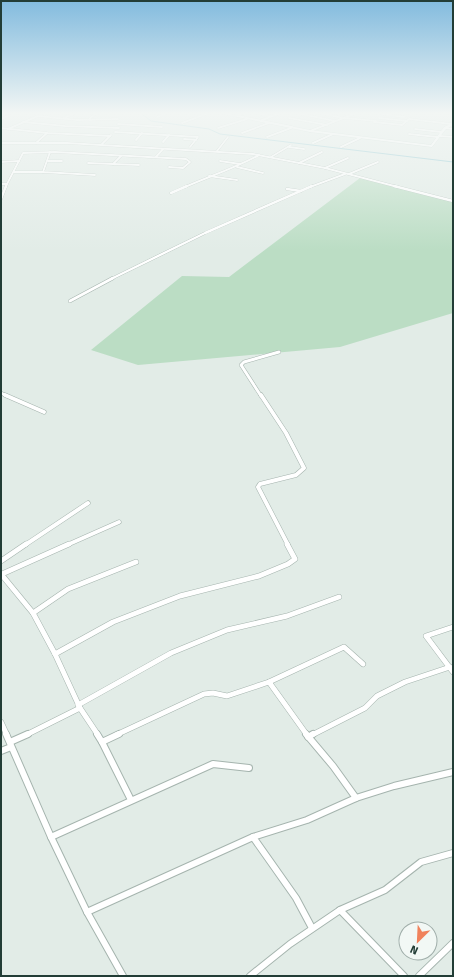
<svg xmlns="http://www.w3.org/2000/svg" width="454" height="977" viewBox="0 0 454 977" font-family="'Fira Sans',sans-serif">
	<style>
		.green { fill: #bbddc4 }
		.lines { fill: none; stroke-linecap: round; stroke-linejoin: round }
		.stream { stroke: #8ac5d0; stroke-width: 1 }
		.street-far5-casing { stroke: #a5b4ae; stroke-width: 2.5 }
		.street-far4-casing { stroke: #a5b4ae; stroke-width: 3 }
		.street-far3-casing { stroke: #a5b4ae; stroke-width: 4 }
		.street-far2-casing { stroke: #a5b4ae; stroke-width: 5 }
		.street-far1-casing { stroke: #a5b4ae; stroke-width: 6 }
		.street-casing { stroke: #a5b4ae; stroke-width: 8 }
		.secondary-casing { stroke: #a0b8b0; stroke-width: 0.5 }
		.street-far5 { stroke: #fff; stroke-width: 2 }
		.street-far4 { stroke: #fff; stroke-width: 2.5 }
		.street-far3 { stroke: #fff; stroke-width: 3 }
		.street-far2 { stroke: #fff; stroke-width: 4 }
		.street-far1 { stroke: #fff; stroke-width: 5 }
		.street { stroke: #fff; stroke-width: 6 }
		.secondary { fill: #fff; fill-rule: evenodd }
	</style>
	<rect width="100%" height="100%" fill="#e2ece7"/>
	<path class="green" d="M360,178L453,200V313L340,347L138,365L91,350L182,276L229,277Z"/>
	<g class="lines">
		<path class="stream" d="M142,114L151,121L209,129L220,134L453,162"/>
		<g class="street-far5-casing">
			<g id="street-far5">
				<path d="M240,114L238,116L292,127"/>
				<path d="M260,114L271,116"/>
				<path d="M301,114L335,121"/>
				<path d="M325,114L343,118"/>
				<path d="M382,114L404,117"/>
				<path d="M157,117L165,114"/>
				<path d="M64,118L73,114"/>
				<path d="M289,118L327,125"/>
				<path d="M345,118L376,121"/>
				<path d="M379,118L407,121"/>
				<path d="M1,119L8,116"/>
				<path d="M90,120V118L96,114"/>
				<path d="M262,120L278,114"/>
				<path d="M23,122L65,126L119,128"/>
				<path d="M374,122L402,125L409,119L451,124"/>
				<path d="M182,123L206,114"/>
				<path d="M118,124L162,127"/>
				<path d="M1,128L47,133L110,136"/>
				<path d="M218,128L247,119"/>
				<path d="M445,128L453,129"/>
				<path d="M8,129L38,116L77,120L118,119"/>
				<path d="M415,129L441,132"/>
				<path d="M310,131L354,114"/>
				<path d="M115,132L198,137L190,147"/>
				<path d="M242,133L269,123"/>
				<path d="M409,134L437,137"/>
				<path d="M440,136L453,137"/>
				<path d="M267,137L291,128"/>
				<path d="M184,139L196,140"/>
				<path d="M136,140L142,133"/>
				<path d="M163,142L169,135"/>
				<path d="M1,143H67L253,154L325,168L398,187"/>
				<path d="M36,143L47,133"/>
				<path d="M313,143L333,134"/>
				<path d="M102,144L111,135"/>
				<path d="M289,147L304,149"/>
				<path d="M341,147L360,138"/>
				<path d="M217,151L228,137"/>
				<path d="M50,152L43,172L95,175"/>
				<path d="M156,157L163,149"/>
				<path d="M271,157L291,145"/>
				<path d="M48,161H62"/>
				<path d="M220,161L240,164"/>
				<path d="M1,162L19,161"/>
				<path d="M88,163L113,164L121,156"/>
				<path d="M299,163L322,152"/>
				<path d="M113,164L139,165"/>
				<path d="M237,167L263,173"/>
				<path d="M325,168L348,158"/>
				<path d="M14,172H43"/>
				<path d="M349,174L378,162"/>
				<path d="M209,176L237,180"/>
				<path d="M1,184H7L23,153L55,152L186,159L190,162L183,168L169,167"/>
				<path d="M6,187L7,184"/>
				<path d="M185,187C210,176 235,168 259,155"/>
				<path d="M310,187L345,174"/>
			</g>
		</g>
		<g class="street-far4-casing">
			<g id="street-far4">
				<path d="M394,186L453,201"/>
				<path d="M287,189L301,191"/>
				<path d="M171,193L187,186"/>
				<path d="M1,199L6,186"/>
				<path d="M111,279L205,233L312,186"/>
			</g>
		</g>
		<g class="street-far3-casing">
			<g id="street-far3">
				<path d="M70,301L113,278"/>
				<path d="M1,393L7,396"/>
				<path d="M261,396L241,365L244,362L279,352"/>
			</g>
		</g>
		<g class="street-far2-casing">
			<g id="street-far2">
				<path d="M5,395L44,412"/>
				<path d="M261,395L286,433L304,468L296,475L260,484L258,487L288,545"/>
				<path d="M25,545L88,503"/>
				<path d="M67,545L119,522"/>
			</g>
		</g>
		<g class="street-far1-casing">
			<g id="street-far1">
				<path d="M1,561L26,544"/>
				<path d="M1,574L33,613L55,654L80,708L26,735"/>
				<path d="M2,574L69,544"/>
				<path d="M33,613L68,589L136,562"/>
				<path d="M453,627L426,636L453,672"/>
				<path d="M55,654L113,622L180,596L259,576L288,564L295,559L287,544"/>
				<path d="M78,705L171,653L227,630L287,616L339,597"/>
				<path d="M80,708L98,735"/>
				<path d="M1,722L7,735"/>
				<path d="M116,735L204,694L213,693L227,696L269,682"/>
				<path d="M307,735L269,682L344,647L363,664"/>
				<path d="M312,735L365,708L377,696L405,682L450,667"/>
			</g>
		</g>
		<g class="street-casing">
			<g id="street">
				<path d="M6,734L51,837L87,912L123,976"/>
				<path d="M97,734L102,742L119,734"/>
				<path d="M306,734L333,766L356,798"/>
				<path d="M308,737L313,734"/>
				<path d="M10,742L28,734"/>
				<path d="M102,742L131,800"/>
				<path d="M1,751L11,747"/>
				<path d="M51,837L213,764L249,768"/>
				<path d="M253,837L296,898L312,928"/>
				<path d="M340,910L385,890L421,862L453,853"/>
				<path d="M87,912L253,837L307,820L356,798L394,786L453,772"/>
				<path d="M250,976L290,944L340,910L404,976"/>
				<path d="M419,976L453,943"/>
			</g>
		</g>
		<g class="secondary-casing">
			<path id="secondary" d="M223,114H229L310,130L431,145L444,127L453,123V125L446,129L432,147L310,132Z"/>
		</g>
		<use href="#street-far5" class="street-far5"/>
		<use href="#street-far4" class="street-far4"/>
		<use href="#street-far3" class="street-far3"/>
		<use href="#street-far2" class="street-far2"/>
		<use href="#street-far1" class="street-far1"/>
		<use href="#street" class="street"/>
		<use href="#secondary" class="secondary"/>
	</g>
	<linearGradient id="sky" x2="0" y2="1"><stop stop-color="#82bbde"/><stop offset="0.45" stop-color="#f2f6f4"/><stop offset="1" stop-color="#f2f6f4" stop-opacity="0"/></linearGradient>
	<rect width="454" height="251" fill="url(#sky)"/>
	<rect width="454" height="977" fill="none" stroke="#223d36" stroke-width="4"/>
	<g transform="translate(418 941) rotate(204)"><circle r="19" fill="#f2f8f5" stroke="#9fada9"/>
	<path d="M0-3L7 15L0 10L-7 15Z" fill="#f0825c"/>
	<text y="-6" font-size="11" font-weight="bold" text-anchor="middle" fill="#223d36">N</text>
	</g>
</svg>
